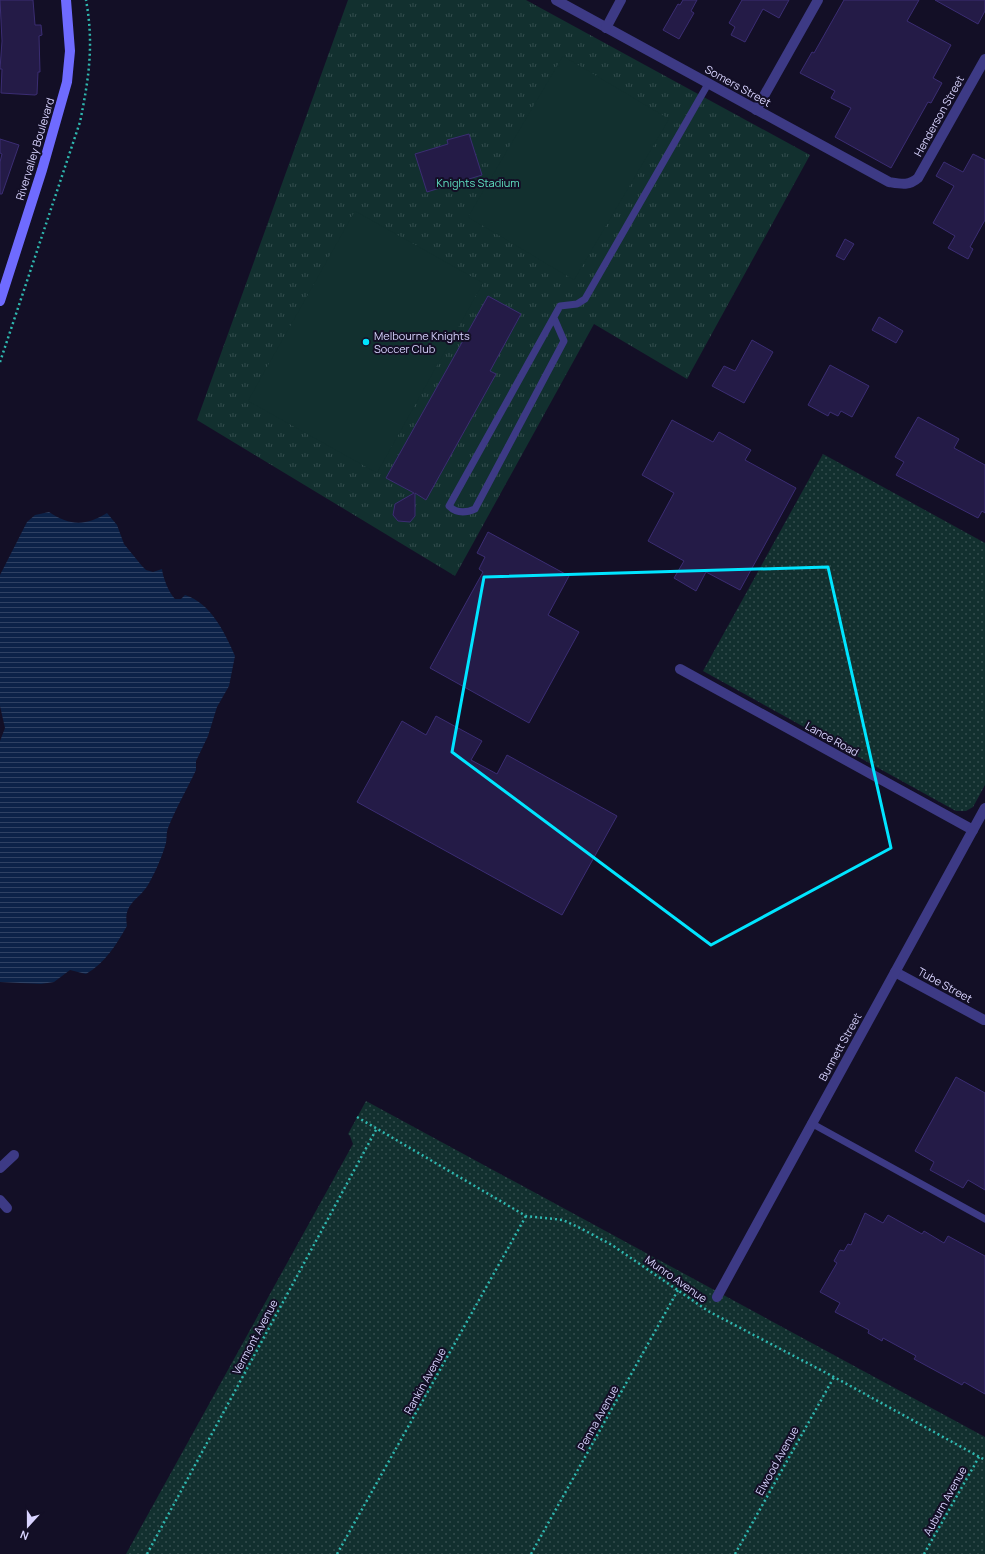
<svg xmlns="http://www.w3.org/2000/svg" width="985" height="1554" viewBox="0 0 985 1554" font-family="Manrope,sans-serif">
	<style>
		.grass { fill: url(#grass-dots) }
		.park { fill: url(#park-tufts) }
		.pitch { fill: #12302f }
		.water { fill: url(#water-rules) }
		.building { fill: #241b47; stroke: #3b2d73 }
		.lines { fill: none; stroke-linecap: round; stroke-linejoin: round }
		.path { stroke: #2fb8b0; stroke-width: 2.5; stroke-dasharray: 2 3; stroke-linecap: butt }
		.lane { stroke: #3d3a85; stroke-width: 7 }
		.street { stroke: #3d3a85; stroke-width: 10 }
		.secondary { stroke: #6f6bff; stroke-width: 10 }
		.marked { fill: none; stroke: #00e5ff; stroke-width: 3; stroke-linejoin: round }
		.poi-dot { fill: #00e5ff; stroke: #130f26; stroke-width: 1.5 }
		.labels { text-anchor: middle; stroke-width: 4; stroke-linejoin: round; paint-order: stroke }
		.street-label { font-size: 11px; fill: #d9d4ff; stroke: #130f26 }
		.park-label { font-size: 11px; fill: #5fe0c0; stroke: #130f26 }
		.poi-label { font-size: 11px; fill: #d9d4ff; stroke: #130f26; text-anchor: start }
	</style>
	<defs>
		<pattern id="grass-dots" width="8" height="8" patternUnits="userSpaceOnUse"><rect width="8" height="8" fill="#12302f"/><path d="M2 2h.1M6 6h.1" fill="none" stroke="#344d4e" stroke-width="1.8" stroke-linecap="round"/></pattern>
		<pattern id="park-tufts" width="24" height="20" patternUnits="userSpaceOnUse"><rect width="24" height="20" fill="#12302f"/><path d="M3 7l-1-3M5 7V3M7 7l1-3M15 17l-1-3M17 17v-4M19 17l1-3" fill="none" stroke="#344d4e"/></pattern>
		<pattern id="water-rules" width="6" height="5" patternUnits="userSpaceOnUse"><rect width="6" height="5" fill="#0c2248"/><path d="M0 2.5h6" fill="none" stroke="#2f4163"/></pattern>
	</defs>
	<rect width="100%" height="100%" fill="#130f26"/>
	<g class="grass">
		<path d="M823,454L985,543V785L973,807L966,811H956L703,671Z"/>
		<path d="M366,1101L985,1437V1554H126L353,1144L350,1136L348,1134Z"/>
	</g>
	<path class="park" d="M348,0H526L810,155L687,379L594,324L455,576L197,420Z"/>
	<g class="pitch">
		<path d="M563,56L669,119L574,280L468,217Z"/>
		<path d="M355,211L483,283L377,473L248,401Z"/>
	</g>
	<path class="water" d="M49,512C70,526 86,526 107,513L117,525L124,544L142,566L146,570L153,572L162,569C163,578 169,593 175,599H181L185,595C211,603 225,633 235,656L229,686L217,707L208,736L196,761V770C187,789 176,808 168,828C166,833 167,838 166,843C162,857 155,873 148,885C138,901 123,903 127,926C116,945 105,963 86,974L70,970L54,982L41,984L0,982V741L5,728L0,706V575L27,522L35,515Z"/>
	<g class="building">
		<path d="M0,0H33L35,25H41L42,35L39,36L40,72H38L37,94L35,95L1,93L2,69H0L2,41Z"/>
		<path d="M683,0H697L691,11L694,13L679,39L663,30L678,4L680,5Z"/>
		<path d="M742,0H789L779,18L763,9L745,42L731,35L735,27L729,23Z"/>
		<path d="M844,0H919L907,21L951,45L933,78L942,83L931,103L928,102L891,168L835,137L851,108L831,98L835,91L800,73L812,52L814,53Z"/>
		<path d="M935,0H985V11L978,24Z"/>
		<path d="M469,134L482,175L427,192L415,154L448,144L447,140Z"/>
		<path d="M0,139L19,145L2,194H0V162L2,154L0,153Z"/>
		<path d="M973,154L985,160V220L970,247L973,249L968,259L948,248L955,236L933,223L954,186L936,176L944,162L963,172Z"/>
		<path d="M845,239L854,244L844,260L836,256Z"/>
		<path d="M488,296L521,314L490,371L496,374L426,500L415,493V516L410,522L398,521L393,515L395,504L414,493L386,478Z"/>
		<path d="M879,317L903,331L896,343L872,330Z"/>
		<path d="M752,340L773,352L744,403L712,386L724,366L735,371Z"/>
		<path d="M830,365L869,386L852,417L841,411L838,416L830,412L828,416L808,405Z"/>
		<path d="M918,417L959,439L954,448L985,465V513L982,511L978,518L896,475L904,462L895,457Z"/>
		<path d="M672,420L713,442L719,432L751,450L745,460L796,488L740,590L706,572L696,591L674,578L684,561L648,541L674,493L642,475Z"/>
		<path d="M488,532L569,576L548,615L579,632L529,723L430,668L483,572L479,569L485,557L477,553Z"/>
		<path d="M436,716L482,741L471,760L497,774L507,755L617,816L562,915L357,802L402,721L426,735Z"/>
		<path d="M956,1077L985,1093V1190L968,1180L963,1188L930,1170L934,1162L915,1151Z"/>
		<path d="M865,1213L883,1223L888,1215L922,1234L924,1231L944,1243L948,1236L985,1256V1394L964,1382L962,1385L914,1359L916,1356L883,1338L882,1341L868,1333L869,1330L835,1312L840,1303L820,1292L837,1263L834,1261L840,1250L844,1251L848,1244L851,1245Z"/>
	</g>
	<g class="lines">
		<g class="path">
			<path d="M0,362L80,122C89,78 94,44 86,0"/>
			<path d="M357,1117L526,1216L563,1220L582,1229L612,1245L708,1311L834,1377L985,1460"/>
			<path d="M147,1554L377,1128"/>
			<path d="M337,1554L526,1216"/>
			<path d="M531,1554L678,1290"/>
			<path d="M735,1554L834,1377"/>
			<path d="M924,1554L979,1457"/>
		</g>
		<g class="lane">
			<path d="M554,318L564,341L475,509C466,513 457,514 449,506L560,306L577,304L585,299L708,84"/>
			<path d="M811,1123L985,1219"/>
		</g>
		<g class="street">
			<path d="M556,0L889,182C901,184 909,186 918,178L985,59"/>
			<path d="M606,28L621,0"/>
			<path d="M756,110L818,0"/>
			<path d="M680,669L973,830"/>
			<path d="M895,972L984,1020"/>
			<path d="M0,1168L14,1155"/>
			<path d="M0,1200L7,1208"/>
			<path d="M717,1297L985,808"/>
		</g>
		<path class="secondary" d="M0,301L42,170L67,82L70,51L66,0"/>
	</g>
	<path class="marked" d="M828,567L891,848L711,945L452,752L484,577Z"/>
	<circle class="poi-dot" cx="366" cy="342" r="4"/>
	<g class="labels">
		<g class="street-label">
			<text transform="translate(738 86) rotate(29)" y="4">Somers Street</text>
			<text transform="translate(939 116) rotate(-61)" y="4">Henderson Street</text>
			<text transform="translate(35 149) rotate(-73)" y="4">Rivervalley Boulevard</text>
			<text transform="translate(832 739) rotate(29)" y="4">Lance Road</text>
			<text transform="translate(945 985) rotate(29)" y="4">Tube Street</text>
			<text transform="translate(840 1047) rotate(-61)" y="4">Bunnett Street</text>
			<text transform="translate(676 1279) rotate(35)" y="4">Munro Avenue</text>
			<text transform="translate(255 1337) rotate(-62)" y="4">Vermont Avenue</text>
			<text transform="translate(425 1381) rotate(-61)" y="4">Rankin Avenue</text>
			<text transform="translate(598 1418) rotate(-61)" y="4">Penna Avenue</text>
			<text transform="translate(777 1461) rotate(-61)" y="4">Elwood Avenue</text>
			<text transform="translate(945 1501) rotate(-61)" y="4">Auburn Avenue</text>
		</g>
		<g class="park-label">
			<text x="478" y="187">Knights Stadium</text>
		</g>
		<g class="poi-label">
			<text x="374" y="340">Melbourne Knights<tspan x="374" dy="13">Soccer Club</tspan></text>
		</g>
	</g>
	<g transform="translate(28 1526) rotate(201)" stroke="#130f26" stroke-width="3" paint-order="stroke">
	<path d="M0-3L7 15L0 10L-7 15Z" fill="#d9d4ff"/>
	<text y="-6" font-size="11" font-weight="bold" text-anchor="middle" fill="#d9d4ff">N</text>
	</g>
</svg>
